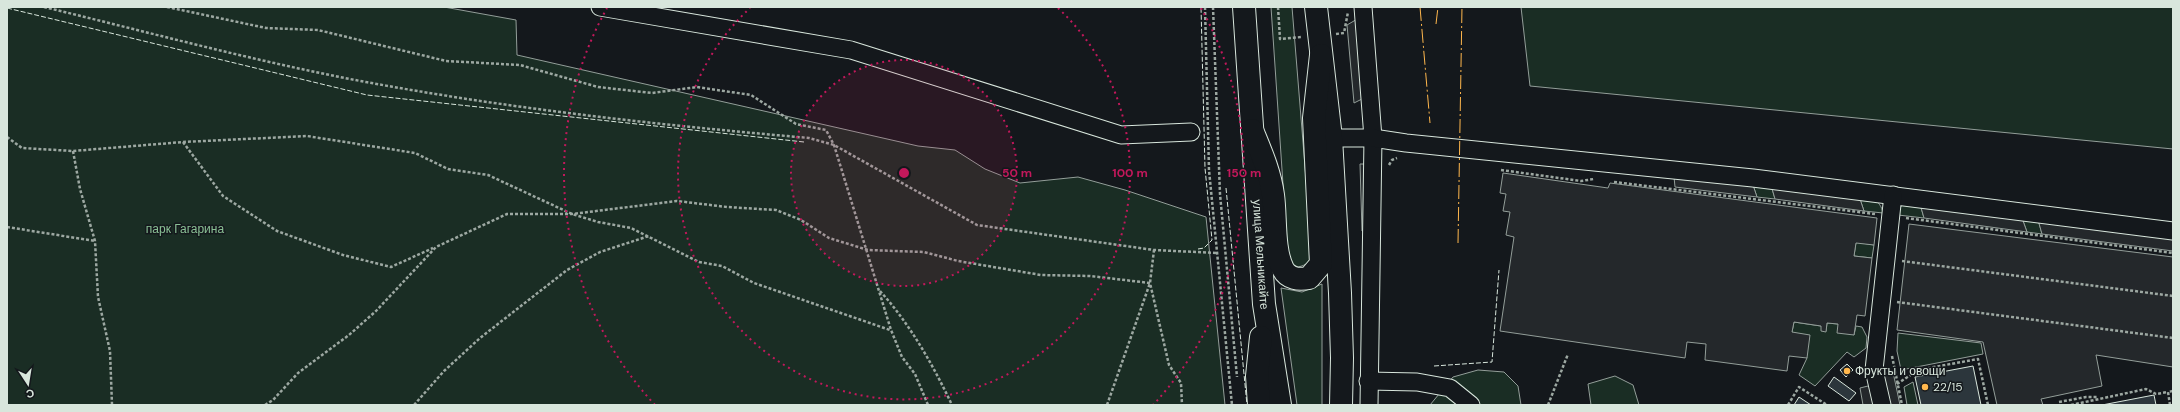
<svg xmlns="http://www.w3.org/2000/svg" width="2180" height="412" viewBox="0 0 2180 412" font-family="'DM Sans',sans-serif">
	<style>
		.green { fill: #1a2d24; stroke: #939e99 }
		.parking { fill: #24282b; stroke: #939e99 }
		.building { fill: #2c363c; stroke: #d8e6dc }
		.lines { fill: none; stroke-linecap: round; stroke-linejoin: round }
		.minor-casing { stroke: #d8e6dc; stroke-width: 19 }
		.major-casing { stroke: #d8e6dc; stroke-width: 24 }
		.path { stroke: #9da8a2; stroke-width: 2.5; stroke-dasharray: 3 2; stroke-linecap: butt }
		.minor { stroke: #14181c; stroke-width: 17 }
		.major { stroke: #14181c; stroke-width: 22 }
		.fence { stroke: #d8e6dc; stroke-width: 1; stroke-dasharray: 5 2; stroke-linecap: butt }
		.power { stroke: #ffb74d; stroke-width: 1; stroke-dasharray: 14 3 2 3; stroke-linecap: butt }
		.ring { fill: none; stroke: #c2185b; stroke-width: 2; stroke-dasharray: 2 4 }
		.poi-dot { fill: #ffb74d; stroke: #14181c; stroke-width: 1.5 }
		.labels { text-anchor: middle; stroke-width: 3; stroke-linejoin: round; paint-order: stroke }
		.park-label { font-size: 12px; fill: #8ac095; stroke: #14181c }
		.street-label { font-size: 12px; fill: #d8e6dc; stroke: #14181c }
		.poi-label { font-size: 12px; fill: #d8e6dc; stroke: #14181c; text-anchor: start }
		.centre { fill: #c2185b; stroke: #14181c; stroke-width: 2 }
		.ring-label { font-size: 12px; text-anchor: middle; font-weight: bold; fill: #c2185b; stroke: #14181c; stroke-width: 3; stroke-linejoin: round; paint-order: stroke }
	</style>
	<rect width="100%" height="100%" fill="#14181c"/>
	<g class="green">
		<path d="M7,7H444L516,20L517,55L918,146L955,150L985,169L1020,183L1078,177L1125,190L1206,217L1225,405H7Z"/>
		<path d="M1271,7H1292L1312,253C1310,262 1307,265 1298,267L1292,264L1288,258Z"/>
		<path d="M1521,7H2173V149L1530,86Z"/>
		<path d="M1752,182L1771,185L1775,199L1757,197Z"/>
		<path d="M1859,196C1871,198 1880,199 1883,213L1864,211Z"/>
		<path d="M1907,203L1920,204L1924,218L1898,215L1901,206Z"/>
		<path d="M2022,218L2038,219L2042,234L2027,232Z"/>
		<path d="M1856,242L1874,245L1872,258L1854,256Z"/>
		<path d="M1322,284V405H1297L1281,288L1302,292Z"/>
		<path d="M1794,322L1821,326L1826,331L1827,323L1838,324L1854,335L1856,326L1862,327L1867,337L1866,348L1854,357L1847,352L1815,386L1799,375L1807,358L1792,332Z"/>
		<path d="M1898,333L1981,343L1983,354L1901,370L1897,351Z"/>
		<path d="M1478,370L1504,372L1518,386L1521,405H1430L1453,377Z"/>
		<path d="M1615,376L1633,385L1639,405H1591L1588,384Z"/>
		<path d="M1913,382L1918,405H1907L1904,387Z"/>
	</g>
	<g class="parking">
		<path d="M1359,18L1364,98L1354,103L1347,25Z"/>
		<path d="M1360,164H1368L1369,231H1362Z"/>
		<path d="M1503,173L1608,188L1610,183L1877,218L1874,245L1856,243L1854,256L1872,258L1865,316L1857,315L1854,335L1837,333L1838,324L1827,323L1826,332L1821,331V326L1794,322L1792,332L1810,335L1807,358L1789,356L1787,371L1705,360L1706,344L1687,342L1685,358L1500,331L1514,237L1506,235L1510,212L1503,211L1506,194L1500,193Z"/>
		<path d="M1674,177L1752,182L1757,197L1675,187Z"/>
		<path d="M1771,185L1859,196L1864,211L1775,199Z"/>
		<path d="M1920,204L2022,218L2027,232L1924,218Z"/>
		<path d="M2038,220L2173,237V251L2042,234Z"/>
		<path d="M1909,224L2173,257V367L2096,355L2102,386L2041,399L2043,405H1997L1983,342L1897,330Z"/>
		<path d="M1893,372L1900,405H1888L1881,374Z"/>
		<path d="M1872,385L1876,405H1863L1860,388Z"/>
	</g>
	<g class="building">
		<path d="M1847,364L1853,370L1846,377L1840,370Z"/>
		<path d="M1973,366L1981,405H1921L1915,377Z"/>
		<path d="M1834,377L1856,393L1849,401L1828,386Z"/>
		<path d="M2154,395L2156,405H2102Z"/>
		<path d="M1799,397L1811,405H1794Z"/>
	</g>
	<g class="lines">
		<g class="minor-casing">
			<g id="minor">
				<path d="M600,7L851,50L1121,135L1191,132"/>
				<path d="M1363,7L1373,138L1369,405"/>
				<path d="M1331,138H1373L1406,143L1753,178L2173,231"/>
				<path d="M1368,381L1417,382L1450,388L1471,405"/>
				<path d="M1882,405L1874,370L1893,195"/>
			</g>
		</g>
		<g class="major-casing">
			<g id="major">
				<path id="s1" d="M1244,7L1264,304L1280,405"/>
				<path d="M1316,7L1331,138L1340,293L1342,358L1341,405"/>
				<path d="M1252,130C1261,152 1270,172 1273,195C1276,216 1273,250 1283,269C1288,279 1299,280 1309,278L1321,264L1314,118L1321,55"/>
				<path d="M1259,405L1257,376L1261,337"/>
			</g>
		</g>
		<g class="path">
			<path d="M44,7C160,35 276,67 394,87C531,111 670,126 809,138L834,145L977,225L1154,250L1217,253"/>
			<path d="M167,7L266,28L318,30L446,61L520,65L598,87L652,93L697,87L751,95L796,124L826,130L834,145L891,330L902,357L915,374L928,405"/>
			<path d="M1205,7L1209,170L1232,405"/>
			<path d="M1213,7L1220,194L1237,377"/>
			<path d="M1278,7L1280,39L1302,37"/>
			<path d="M1336,34L1344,33L1348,12"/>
			<path d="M7,137L22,148L73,151L183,142L307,136L415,153L448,169L488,175L572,214L598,222L631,228L699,262L722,266L754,283L890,330"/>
			<path d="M183,142L223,196L277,231L343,255L391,267L433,248"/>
			<path d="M73,151L80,189L95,241L98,297L110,351L112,405"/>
			<path d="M1389,165L1392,160L1397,158"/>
			<path d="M1501,170L1581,181L1594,179"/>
			<path d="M1614,182L1875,214"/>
			<path d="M1906,218L2173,253"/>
			<path d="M7,227L95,241"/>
			<path d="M1902,261L2173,296"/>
			<path d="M880,291C910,324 933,365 952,405"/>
			<path d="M1897,302L2173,338"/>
			<path d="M1892,356L1902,405"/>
			<path d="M1897,384L1918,370L1978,359L1988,405"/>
			<path d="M2059,402L2086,397H2098"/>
			<path d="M265,405L273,400L298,373L349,335L376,311L436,247L507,214H572L677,201L727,207L776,210L801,220L829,238L868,250L924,252L958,261L1041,275L1090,276L1150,283L1169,365L1181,383L1182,405"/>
			<path d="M414,405L444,371L480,338L567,270L600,252L649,236"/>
			<path d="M1107,405L1150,283L1154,250"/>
			<path d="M1548,405L1568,354"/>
			<path d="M1788,405L1799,387L1827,405"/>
			<path d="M2071,405L2146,389L2156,394L2168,392"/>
			<path d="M2170,405L2168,392L2173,391"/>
		</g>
		<use href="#minor" class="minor"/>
		<use href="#major" class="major"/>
		<g class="fence">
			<path d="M7,8L367,95L804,142"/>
			<path d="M1226,188L1247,405"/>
			<path d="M1198,249L1204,248L1212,240L1205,168L1201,7"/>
			<path d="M1434,366L1492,362L1499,270"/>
		</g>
		<g class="power">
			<path d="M1420,7L1430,123"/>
			<path d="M1436,24L1438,7"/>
			<path d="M1458,243L1462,7"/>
		</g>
	</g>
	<circle cx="904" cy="173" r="113" fill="#c2185b" fill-opacity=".12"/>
	<g class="ring">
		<circle cx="904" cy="173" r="113"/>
		<path d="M1058 8A226 226 0 1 1 750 8"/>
		<path d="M655 405A340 340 0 0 1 607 8M1201 8A340 340 0 0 1 1153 405"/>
	</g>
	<g class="poi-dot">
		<circle cx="1847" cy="371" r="4"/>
		<circle cx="1925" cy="387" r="4"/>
	</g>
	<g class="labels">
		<g class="park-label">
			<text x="185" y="233">парк Гагарина</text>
		</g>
		<g class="street-label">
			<text dy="4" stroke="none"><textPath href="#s1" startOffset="248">улица Мельникайте</textPath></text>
		</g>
		<g class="poi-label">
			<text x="1855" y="375">Фрукты и овощи</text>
			<text x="1933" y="391">22/15</text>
		</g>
	</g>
	<circle cx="904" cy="173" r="6" class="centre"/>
	<g class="ring-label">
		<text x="1017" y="177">50 m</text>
		<text x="1130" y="177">100 m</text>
		<text x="1244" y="177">150 m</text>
	</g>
	<rect width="2180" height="412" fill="none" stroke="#d8e6dc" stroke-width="16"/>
	<g transform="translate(28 384) rotate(168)" stroke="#14181c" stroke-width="3" paint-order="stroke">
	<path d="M0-3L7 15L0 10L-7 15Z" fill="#d8e6dc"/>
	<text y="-6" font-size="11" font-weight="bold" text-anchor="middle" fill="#d8e6dc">С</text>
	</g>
</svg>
